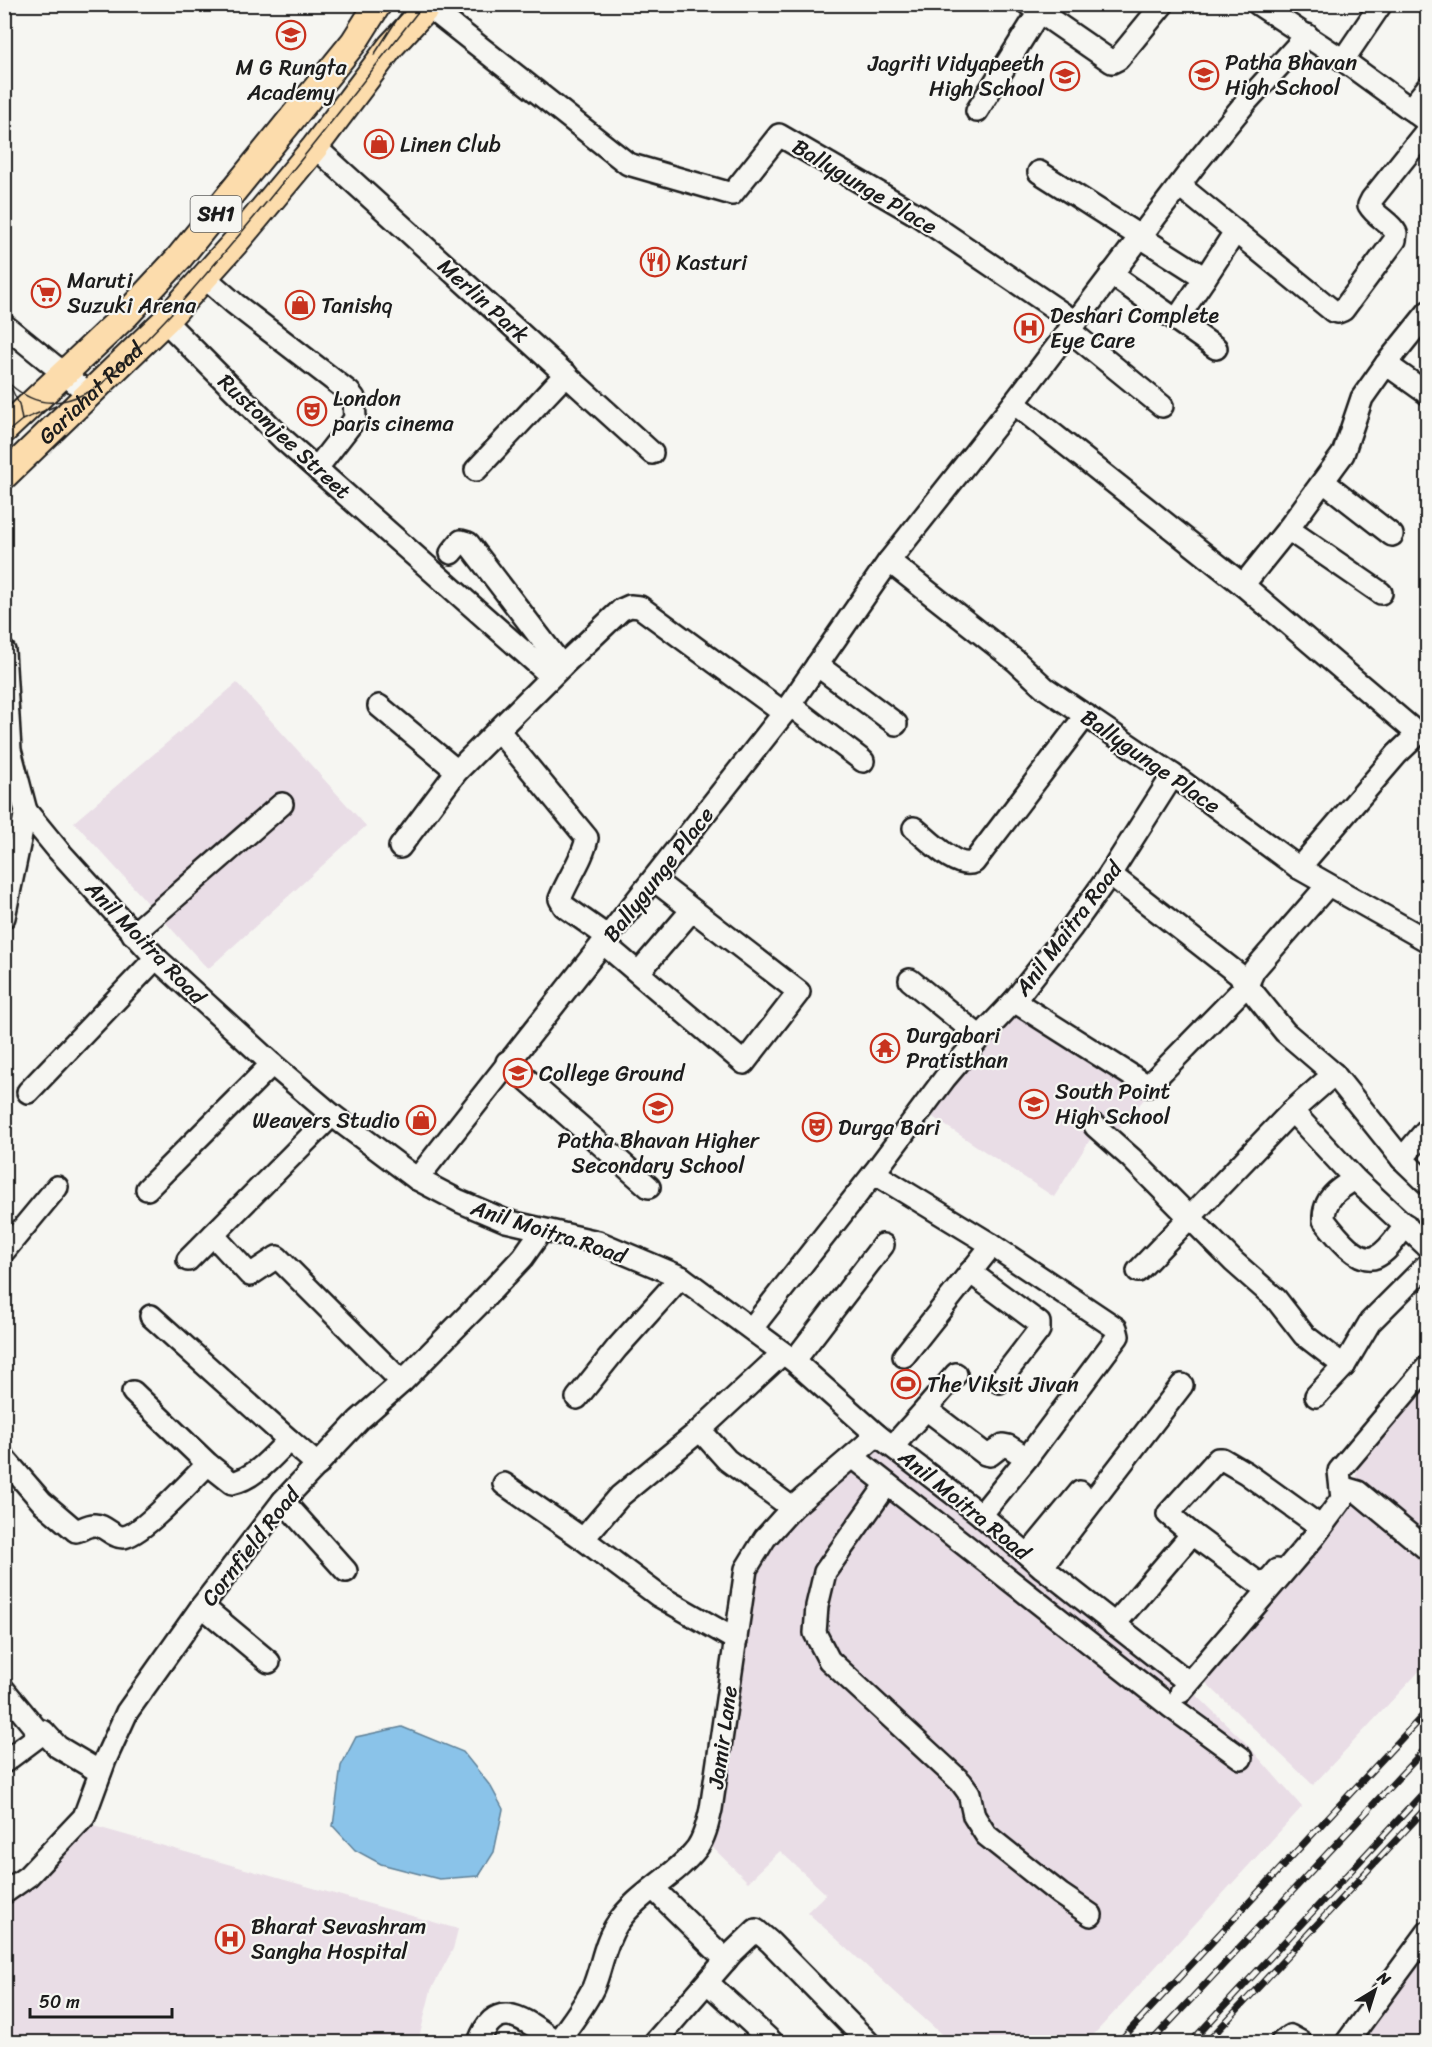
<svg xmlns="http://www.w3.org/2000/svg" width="1432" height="2047" viewBox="0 0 1432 2047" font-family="Sriracha,sans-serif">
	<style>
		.built { fill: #e9dde6 }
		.water { fill: #8ac3e9; stroke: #5e8097; stroke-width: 1.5 }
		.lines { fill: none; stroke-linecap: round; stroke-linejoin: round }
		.minor-casing { stroke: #1c1c1c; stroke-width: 26 }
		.major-casing { stroke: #1c1c1c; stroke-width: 30 }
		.minor { stroke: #f6f6f2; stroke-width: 21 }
		.major { stroke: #fcdcac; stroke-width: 26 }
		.tram { stroke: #1c1c1c; stroke-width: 1.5 }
		.rail-casing { stroke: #1c1c1c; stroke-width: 7 }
		.rail { stroke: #f6f6f2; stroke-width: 4.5; stroke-dasharray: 14; stroke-linecap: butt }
		.labels { text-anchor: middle; stroke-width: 4.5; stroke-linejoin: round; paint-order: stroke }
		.shield { fill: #f6f6f2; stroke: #5d5d5c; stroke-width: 1.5 }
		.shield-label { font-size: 21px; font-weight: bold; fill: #1c1c1c }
		.poi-label { font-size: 22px; fill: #1c1c1c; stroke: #f6f6f2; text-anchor: start }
		.street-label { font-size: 22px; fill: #1c1c1c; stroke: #f6f6f2 }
	</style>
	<rect width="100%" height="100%" fill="#f6f6f2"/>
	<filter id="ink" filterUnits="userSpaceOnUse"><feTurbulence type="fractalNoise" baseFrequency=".0167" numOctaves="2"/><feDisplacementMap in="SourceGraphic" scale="12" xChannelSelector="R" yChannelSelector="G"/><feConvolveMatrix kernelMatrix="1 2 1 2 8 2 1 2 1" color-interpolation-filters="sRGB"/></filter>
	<g filter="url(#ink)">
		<g class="built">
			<path d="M237,683L366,826L208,969L74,822Z"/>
			<path d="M1010,1007L1146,1097L1116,1132L1101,1122L1054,1197L922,1110Z"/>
			<path d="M1427,1384V1663L1313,1785L1205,1682L1349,1502L1358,1468Z"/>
			<path d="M874,1442L1185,1684L1244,1741L1302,1807L1087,2042H950L807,1912L826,1894L780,1851L748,1882L708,1843L750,1568L770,1538Z"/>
			<path d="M90,1825L458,1929L453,1949L431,1990L418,2042H5L4,1898Z"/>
			<path d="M1427,1955V2042H1355L1374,2015Z"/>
		</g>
		<path class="water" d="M402,1727L463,1752L491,1787L503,1809L494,1852L479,1876L439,1879L381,1864L355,1850L333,1826L341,1766L356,1737Z"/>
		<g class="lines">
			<g class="minor-casing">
				<g id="minor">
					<path d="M1028,4L1112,62L1118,59L1163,4"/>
					<path d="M1258,4L1343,60L1428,122"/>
					<path d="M428,6L628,164L732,194L779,135L919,216L1075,322"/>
					<path d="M1343,60L1381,4"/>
					<path d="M1410,109L1428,87"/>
					<path d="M977,111L1039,12"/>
					<path d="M315,147L652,453"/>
					<path d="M1039,172L1205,278L1235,232"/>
					<path d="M1180,186L1333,311L1338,312L1343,310L1395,240L1396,233C1390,222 1376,217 1369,205L1372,199L1428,129"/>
					<path d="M1111,274L1216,348"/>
					<path d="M204,277L235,304L349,392L354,398L355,419L317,468"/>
					<path d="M1177,319L1205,278"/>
					<path d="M165,321L284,440L551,676"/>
					<path d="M4,325L89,394"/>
					<path d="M1070,331L1162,406"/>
					<path d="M1386,364L1428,394"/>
					<path d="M1014,403L1243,585L1418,734L1397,754L1299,868"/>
					<path d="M476,470L566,374"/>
					<path d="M1324,482L1392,535"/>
					<path d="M1288,529L1381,593"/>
					<path d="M451,553L461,541L468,543L562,666"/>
					<path d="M889,561L1016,661L1045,688L1173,775L1299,868L1428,941"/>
					<path d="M1243,585L1288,529L1343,454L1362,398L1386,364L1428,312"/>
					<path d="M4,651L10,750L26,811L4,917"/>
					<path d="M817,665L896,724"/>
					<path d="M790,705L863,761"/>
					<path d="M379,706L457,771"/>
					<path d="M498,730L587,838C583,859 568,878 560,899L564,906L608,937"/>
					<path d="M26,811L58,850L156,958L272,1064L332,1115L417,1179L459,1201L506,1221L598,1242L681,1277L794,1361L877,1435L981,1515L1042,1567L1188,1682"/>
					<path d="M914,828C928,839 956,870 974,862L1086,715"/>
					<path d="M400,847L457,771L562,666L621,610L630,606L640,607L784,713"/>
					<path d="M1110,874L1238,974L1285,1032L1334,1074L1402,1159L1428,1184"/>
					<path d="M133,934L282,804"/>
					<path d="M603,943L744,1063L799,992L654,880"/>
					<path d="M639,972L692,910"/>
					<path d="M910,980L980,1037"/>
					<path d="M1014,1001L1148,1086L1247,985L1254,970L1328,885"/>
					<path d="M507,1062L649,1187"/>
					<path d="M28,1092L156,958"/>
					<path d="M1292,1111L1355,1179L1428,1247"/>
					<path d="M1095,1126L1131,1158L1234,1262L1276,1299L1304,1335L1344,1366L1370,1322L1428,1264"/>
					<path d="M1402,1159L1428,1128"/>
					<path d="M874,1173L992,1245L904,1356"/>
					<path d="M417,1179L784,713L889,561L1014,403L1197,162L1246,102L1307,35"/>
					<path d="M1355,1179C1338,1189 1323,1199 1324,1220C1334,1233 1358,1265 1376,1257C1389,1251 1397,1236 1406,1225"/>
					<path d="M147,1189L272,1064"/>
					<path d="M213,1235L250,1275L277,1257L402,1382"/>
					<path d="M4,1251L57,1187"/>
					<path d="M188,1260L332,1115"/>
					<path d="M1138,1271L1292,1111L1334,1074"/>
					<path d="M970,1272L1039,1323V1330L999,1382"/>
					<path d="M151,1316L289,1440"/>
					<path d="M752,1328L874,1173L945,1078L980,1037L1014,1001L1072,927L1110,874L1173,775"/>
					<path d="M794,1361L883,1245"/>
					<path d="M133,1392L208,1464L232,1483C255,1478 272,1457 289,1440L318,1465"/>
					<path d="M1316,1396L1344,1366"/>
					<path d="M577,1398L617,1348L681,1277"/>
					<path d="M926,1409L956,1374"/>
					<path d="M700,1430L727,1460L792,1508"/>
					<path d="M893,1446L926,1409L985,1454L990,1455L1003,1445L1008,1446L1027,1458L1118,1336L1116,1328L992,1245"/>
					<path d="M853,1457L1171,1707L1241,1758"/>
					<path d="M4,1458L42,1502L76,1531C82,1529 88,1525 94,1525C104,1524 112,1537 123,1537C142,1536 193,1478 208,1464"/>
					<path d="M504,1484L583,1539L659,1596L736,1640"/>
					<path d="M887,1484L825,1572L817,1606L815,1633L829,1660L961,1782L969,1793L974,1816L986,1835L1060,1894L1091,1915"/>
					<path d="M1341,1487L1358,1492L1428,1550"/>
					<path d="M283,1501L346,1571"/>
					<path d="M981,1515L1027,1458"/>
					<path d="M1192,1534L1257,1582C1267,1583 1271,1578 1277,1570"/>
					<path d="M583,1539L620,1496L700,1430L783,1353"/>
					<path d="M1028,1555L1080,1492"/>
					<path d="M1042,1567L1182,1385"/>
					<path d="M202,1606L269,1662"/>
					<path d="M1114,1625L1192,1534L1168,1514L1218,1459H1222L1246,1473L1321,1527"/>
					<path d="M4,1690L36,1729L44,1732L58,1747L100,1772"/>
					<path d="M1181,1692L1313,1538L1342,1499L1339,1471L1428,1366"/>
					<path d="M4,1762L44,1732"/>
					<path d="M653,1888L726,1960"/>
					<path d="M4,1893L28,1876L84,1817L105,1760L127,1712L202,1606L283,1501L359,1420L402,1382L479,1304L523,1257L542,1230"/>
					<path d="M708,1983L772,2042"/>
					<path d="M479,2042C497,1992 528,2023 557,2042"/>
					<path d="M558,2042C569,2025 584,2007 593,1988C602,1967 604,1943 617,1924C637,1893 675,1877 697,1848C705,1837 708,1822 711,1809L746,1569L765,1538L792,1508L877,1435"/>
					<path d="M655,2042L732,1953L756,1930L770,1942L868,2042"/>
					<path d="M1282,2042L1290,2036L1301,2042"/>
					<path d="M1347,2042L1428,1932"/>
				</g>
			</g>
			<g class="major-casing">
				<g id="major">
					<path d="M4,430L127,314L179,258L354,42L378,4"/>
					<path id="s1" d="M4,476L165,321L235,243L315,147L391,46L430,4"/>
				</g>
			</g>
			<use href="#minor" class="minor"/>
			<use href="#major" class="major"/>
			<g class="tram">
				<path d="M374,55L407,4"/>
				<path d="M4,379C33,407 55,408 91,391C105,384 114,371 125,361C143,343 162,324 179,305C265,208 344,106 424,4"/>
				<path d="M11,388L19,404L22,420"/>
				<path d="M4,435L22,420L58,405"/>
			</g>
			<g class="rail-casing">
				<g id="rail">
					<path d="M1119,2042L1428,1710"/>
					<path d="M1151,2042L1428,1746"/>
					<path d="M1191,2042L1428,1788"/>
					<path d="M1207,2042L1428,1806"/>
				</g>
			</g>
			<use href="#rail" class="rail"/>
		</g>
	</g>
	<defs>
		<g id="school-ring" transform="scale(1.5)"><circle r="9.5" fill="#f6f6f2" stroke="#c8321e" stroke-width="1.5"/><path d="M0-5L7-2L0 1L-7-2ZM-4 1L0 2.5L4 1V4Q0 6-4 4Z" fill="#c8321e"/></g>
		<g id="shop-ring" transform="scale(1.5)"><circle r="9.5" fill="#f6f6f2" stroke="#c8321e" stroke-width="1.5"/><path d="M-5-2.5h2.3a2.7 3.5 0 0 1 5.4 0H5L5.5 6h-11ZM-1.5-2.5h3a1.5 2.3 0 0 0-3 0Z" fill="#c8321e"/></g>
		<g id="restaurant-ring" transform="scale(1.5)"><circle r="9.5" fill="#f6f6f2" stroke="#c8321e" stroke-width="1.5"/><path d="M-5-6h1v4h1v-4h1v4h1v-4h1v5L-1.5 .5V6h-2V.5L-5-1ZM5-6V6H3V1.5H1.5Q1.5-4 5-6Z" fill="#c8321e"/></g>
		<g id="supermarket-ring" transform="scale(1.5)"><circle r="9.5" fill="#f6f6f2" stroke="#c8321e" stroke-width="1.5"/><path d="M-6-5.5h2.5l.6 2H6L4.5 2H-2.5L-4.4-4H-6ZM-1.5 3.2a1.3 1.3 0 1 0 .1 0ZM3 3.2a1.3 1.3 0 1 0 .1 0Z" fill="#c8321e"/></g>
		<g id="hospital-ring" transform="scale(1.5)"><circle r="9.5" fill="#f6f6f2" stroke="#c8321e" stroke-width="1.5"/><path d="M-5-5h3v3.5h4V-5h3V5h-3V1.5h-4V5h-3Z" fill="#c8321e"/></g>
		<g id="theatre-ring" transform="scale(1.5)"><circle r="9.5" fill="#f6f6f2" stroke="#c8321e" stroke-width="1.5"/><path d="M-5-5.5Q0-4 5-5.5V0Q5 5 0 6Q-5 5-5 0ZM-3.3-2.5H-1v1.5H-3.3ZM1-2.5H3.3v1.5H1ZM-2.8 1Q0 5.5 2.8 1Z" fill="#c8321e"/></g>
		<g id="temple-ring" transform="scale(1.5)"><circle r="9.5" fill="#f6f6f2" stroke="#c8321e" stroke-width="1.5"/><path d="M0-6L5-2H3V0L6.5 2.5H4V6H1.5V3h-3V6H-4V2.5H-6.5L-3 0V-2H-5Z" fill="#c8321e"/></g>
		<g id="university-ring" transform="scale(1.5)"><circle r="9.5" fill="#f6f6f2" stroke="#c8321e" stroke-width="1.5"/><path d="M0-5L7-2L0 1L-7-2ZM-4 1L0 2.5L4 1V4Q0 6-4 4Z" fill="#c8321e"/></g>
		<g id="stadium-ring" transform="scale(1.5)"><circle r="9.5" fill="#f6f6f2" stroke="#c8321e" stroke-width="1.5"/><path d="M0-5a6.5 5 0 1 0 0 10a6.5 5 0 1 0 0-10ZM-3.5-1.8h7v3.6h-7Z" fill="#c8321e"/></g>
	</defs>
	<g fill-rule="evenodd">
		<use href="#school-ring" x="291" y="35"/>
		<use href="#school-ring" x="1204" y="75"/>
		<use href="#school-ring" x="1065" y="76"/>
		<use href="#shop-ring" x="379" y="144"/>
		<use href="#restaurant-ring" x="655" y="262"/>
		<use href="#supermarket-ring" x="46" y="293"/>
		<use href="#shop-ring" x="300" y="305"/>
		<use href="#hospital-ring" x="1029" y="328"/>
		<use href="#theatre-ring" x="312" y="411"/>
		<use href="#temple-ring" x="885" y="1048"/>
		<use href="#university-ring" x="518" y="1073"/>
		<use href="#school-ring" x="1034" y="1104"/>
		<use href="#school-ring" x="658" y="1108"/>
		<use href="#shop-ring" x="421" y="1120"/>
		<use href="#theatre-ring" x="817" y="1127"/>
		<use href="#stadium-ring" x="906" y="1384"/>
		<use href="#hospital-ring" x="230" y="1939"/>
	</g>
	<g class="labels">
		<rect class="shield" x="190.5" y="196" width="51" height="36" rx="4.5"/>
		<g class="shield-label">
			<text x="216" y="221">SH1</text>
		</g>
		<g class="poi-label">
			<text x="1225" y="70">Patha Bhavan<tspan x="1225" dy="25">High School</tspan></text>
			<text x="1044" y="71" text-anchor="end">Jagriti Vidyapeeth<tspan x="1044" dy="25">High School</tspan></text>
			<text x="291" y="75" text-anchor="middle">M G Rungta<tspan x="291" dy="25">Academy</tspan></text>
			<text x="400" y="152">Linen Club</text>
			<text x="676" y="270">Kasturi</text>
			<text x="67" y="288">Maruti<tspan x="67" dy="25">Suzuki Arena</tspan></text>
			<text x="321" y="313">Tanishq</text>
			<text x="1050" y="323">Deshari Complete<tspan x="1050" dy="25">Eye Care</tspan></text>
			<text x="333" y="406">London<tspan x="333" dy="25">paris cinema</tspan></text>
			<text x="906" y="1043">Durgabari<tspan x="906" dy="25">Pratisthan</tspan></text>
			<text x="539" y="1081">College Ground</text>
			<text x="1055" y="1099">South Point<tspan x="1055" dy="25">High School</tspan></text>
			<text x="400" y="1128" text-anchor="end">Weavers Studio</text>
			<text x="838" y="1135">Durga Bari</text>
			<text x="658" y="1148" text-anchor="middle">Patha Bhavan Higher<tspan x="658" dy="25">Secondary School</tspan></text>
			<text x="927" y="1392">The Viksit Jivan</text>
			<text x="251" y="1934">Bharat Sevashram<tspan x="251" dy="25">Sangha Hospital</tspan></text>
		</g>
		<g class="street-label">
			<text transform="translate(865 186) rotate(31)" y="8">Ballygunge Place</text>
			<text transform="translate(484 300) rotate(42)" y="8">Merlin Park</text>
			<text dy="8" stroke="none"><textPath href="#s1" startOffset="120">Gariahat Road</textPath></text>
			<text transform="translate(285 436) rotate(43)" y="8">Rustomjee Street</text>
			<text transform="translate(1151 761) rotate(35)" y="8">Ballygunge Place</text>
			<text transform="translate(658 874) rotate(-52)" y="8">Ballygunge Place</text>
			<text transform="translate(1068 928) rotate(-53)" y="8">Anil Maitra Road</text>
			<text transform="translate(146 942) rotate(46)" y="8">Anil Moitra Road</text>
			<text transform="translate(549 1231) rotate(18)" y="8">Anil Moitra Road</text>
			<text transform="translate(965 1504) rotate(39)" y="8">Anil Moitra Road</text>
			<text transform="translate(250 1546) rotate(-52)" y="8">Cornfield Road</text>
			<text transform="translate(722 1737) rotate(-82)" y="8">Jamir Lane</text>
		</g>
	</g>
	<rect width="1432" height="2047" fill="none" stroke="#f6f6f2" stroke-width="24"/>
	<rect x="12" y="12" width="1408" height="2023" fill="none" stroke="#1c1c1c" stroke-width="2" filter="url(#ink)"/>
	<g transform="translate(1375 1990) rotate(38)" stroke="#f6f6f2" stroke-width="4.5" paint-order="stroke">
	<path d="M0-4.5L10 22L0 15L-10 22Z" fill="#1c1c1c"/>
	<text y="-9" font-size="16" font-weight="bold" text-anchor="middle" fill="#1c1c1c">N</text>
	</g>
	<path d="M30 2008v9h142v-9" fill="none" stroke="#1c1c1c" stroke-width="3"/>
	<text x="39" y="2008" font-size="18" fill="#1c1c1c" stroke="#f6f6f2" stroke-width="4.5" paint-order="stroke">50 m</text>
</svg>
